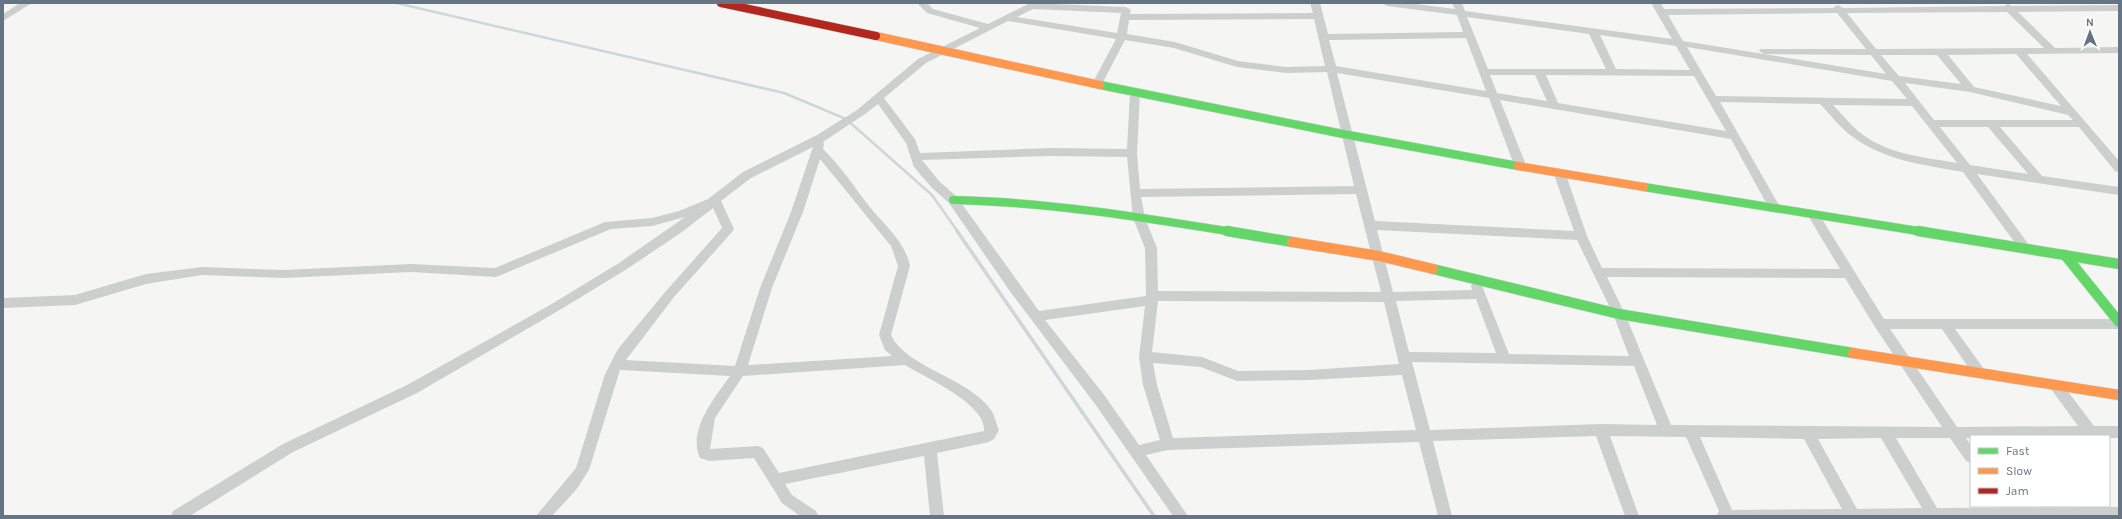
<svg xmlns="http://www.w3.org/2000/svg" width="2122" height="519" viewBox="0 0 2122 519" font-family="Karla,sans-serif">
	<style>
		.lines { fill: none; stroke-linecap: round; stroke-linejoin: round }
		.stream-far1 { stroke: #ced6d9; stroke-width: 2.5 }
		.stream { stroke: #ced6d9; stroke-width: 3.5 }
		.fast-far1-casing { stroke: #d2d4d4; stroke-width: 9 }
		.fast-casing { stroke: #d2d4d4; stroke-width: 11 }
		.slow-far1-casing { stroke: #d2d4d4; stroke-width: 9 }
		.slow-casing { stroke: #d2d4d4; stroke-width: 11 }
		.jam-casing { stroke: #d2d4d4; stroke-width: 9 }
		.street { fill: #cdcfcf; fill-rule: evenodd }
		.fast-far1 { stroke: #63d668; stroke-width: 8 }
		.fast { stroke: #63d668; stroke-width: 10 }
		.slow-far1 { stroke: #ff974d; stroke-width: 8 }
		.slow { stroke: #ff974d; stroke-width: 10 }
		.jam { stroke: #b3261e; stroke-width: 8 }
	</style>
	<rect width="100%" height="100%" fill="#f5f6f4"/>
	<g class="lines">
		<path class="stream-far1" d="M396,3L784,93L846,119L932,195L958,232"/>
		<path class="stream" d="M957,231L1154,516"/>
		<g class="fast-far1-casing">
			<g id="fast-far1">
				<path d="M1100,85L1343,134L1518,166"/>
				<path d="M1644,187L1924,232"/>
				<path d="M953,200C1047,202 1140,217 1233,232"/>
			</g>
		</g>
		<g class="fast-casing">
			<g id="fast">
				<path d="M1227,231L1292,242"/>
				<path d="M1918,231L2119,264"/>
				<path d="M2065,255L2119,322"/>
				<path d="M1433,269L1619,314L1853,353"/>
			</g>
		</g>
		<g class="slow-far1-casing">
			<g id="slow-far1">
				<path d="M876,36L1100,85"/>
				<path d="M1518,166L1644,187"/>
			</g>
		</g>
		<g class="slow-casing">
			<g id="slow">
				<path d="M1292,242L1379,256L1433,269"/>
				<path d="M1853,353L2119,395"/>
			</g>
		</g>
		<g class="jam-casing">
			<path id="jam" d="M721,3L876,36"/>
		</g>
		<g class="street">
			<path d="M20,3H32L3,21V14Z"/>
			<path d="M917,3H927L933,9L988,24L1030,3L1126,7L1131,10L1130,14L1313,13L1310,3H1320L1328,34L1463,32L1457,15L1387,6L1382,3H1408L1455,9L1452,3H1462L1465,11L1672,39L1651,3H1661L1664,9L1833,8L1838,5L1843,8L2004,6L2008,4L2012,6L2119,5V11L2018,12L2055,48L2119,47V53L2027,54L2119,161V172L2115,171L2079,127H2000L2042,176L2119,187V195L1977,174L2029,245L2031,248L2029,251H2021L1963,172C1925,165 1885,161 1853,137C1841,129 1831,115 1820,104L1720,102L1780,207L1774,211L1770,210L1731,139L1500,100L1526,165L1520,169L1514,165L1489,98L1337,73L1375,221L1574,231L1553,172L1559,168L1565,172L1587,236L1602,268L1840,269L1807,214L1813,210L1817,211L1884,319H2119V329H1955L1987,373L1985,377L1980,378L1975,377L1942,329H1890L1957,427L2078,426L2048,385L2050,381L2055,380L2060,381L2094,426H2119V438H2109V436H1971V438H1966L1971,446V463L1966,461L1950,438H1896L1937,508L2119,507V516H1716L1719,511L1686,437L1610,436L1639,516H1625L1596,436L1433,441L1452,516H1438L1419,442L1168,450L1146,455L1188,516H1173L1095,404L1009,290L949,203L931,187L914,167L906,143L878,104L865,114L823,142L824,144L823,149C841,166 854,187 869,206C884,225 905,241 910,266L891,335C906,368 968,377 991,410C995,416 996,424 999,430L994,439L989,442L937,453L944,516H930L924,456L785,484L792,495L816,511L818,516H800L782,503L754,458L709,461L700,458C687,431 715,397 730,376L620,370L589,470L576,490L552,516H536L576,468L605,374L618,349L666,291L722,228L713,208L682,232L627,269L558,311L417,393L293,452L190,516H171L173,511L283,444L407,385L550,305L619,263L685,217L652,226L611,229L496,277L411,272L284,278L202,275L146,284L75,305L3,308V298L75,295L146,274L202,267L284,270L411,264L495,268L605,222L652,218L679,211L708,199L743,172L817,135L857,110L918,59L980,28L927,13ZM1033,9L1121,13L1117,33L1017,17ZM2007,12L2044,48L1876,49L1847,13ZM1837,13L1866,49H1760L1759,51L1764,54L1683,41L1668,15ZM1467,17L1589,34L1606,69H1488ZM1314,19L1325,66L1286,67L1238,61L1175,42L1127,34L1129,20ZM1008,21L1116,39L1092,84L1097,87L1102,84L1125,40L1174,48L1237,67L1286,73L1327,72L1354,186L1140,189L1137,153L1140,92L1135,89L1130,92L1127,149L1051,148L920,153L915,139L884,98L926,63ZM1600,35L1676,46L1690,70L1616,69ZM1466,38L1486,91L1336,66L1329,40ZM1687,47L1892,81L1907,99L1716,96ZM1764,54L1871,55L1886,74ZM2016,54L2061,106L1974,87L1948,55ZM1881,55H1937L1961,84L1899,76ZM1490,75H1535L1547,101L1497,93ZM1546,75L1694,76L1726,131L1558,103ZM1905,83L1970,92L2068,115L2073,120H1934ZM1833,105L1912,106L1957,163C1923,157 1885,154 1858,131C1849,123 1841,113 1833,105ZM1940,127H1988L2028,174L1970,165ZM813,147L791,212L760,288L735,366L626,360L674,297L732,232L734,229L721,201L751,178ZM1051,156L1127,157L1133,218L1145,248L1146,296L1039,311L957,197L939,181L922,160ZM820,159L891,246L898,266L879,335L885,350L892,356L748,365L772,288L803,212ZM1356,194L1381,292L1158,291L1157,248L1145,218L1141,197ZM1377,230L1577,240L1613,314L1629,356L1509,354L1481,283H1473L1471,286L1472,290L1393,292ZM1607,277L1845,278L1875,327L1942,427L1671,425L1625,314ZM1476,299L1496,353L1409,352L1396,301ZM1158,301L1384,302L1399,364L1309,370L1238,371L1202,357L1152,352ZM1145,306L1139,357L1143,385L1160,440L1139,445L1105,396L1045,320ZM1412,362L1634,366L1657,425L1601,424L1430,430ZM1153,363L1201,367L1237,381L1309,380L1402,375L1416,430L1173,438L1157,385ZM905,365C924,377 987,404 984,431L779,473L763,448L758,446L710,449L715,418L743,376ZM1700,437L1804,439L1842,509L1732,510ZM1881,438L1922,508L1857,509L1818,439Z"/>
		</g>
		<use href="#fast-far1" class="fast-far1"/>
		<use href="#fast" class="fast"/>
		<use href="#slow-far1" class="slow-far1"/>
		<use href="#slow" class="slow"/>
		<use href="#jam" class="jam"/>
	</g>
	<rect width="2122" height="519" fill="none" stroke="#657585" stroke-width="8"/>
	<rect x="1970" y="435" width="140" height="72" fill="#ffffff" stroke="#c1c8ce"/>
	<rect x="1978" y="448" width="20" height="6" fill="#63d668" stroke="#c1c8ce"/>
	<text x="2006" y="455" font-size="12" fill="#657585">Fast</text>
	<rect x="1978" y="468" width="20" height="6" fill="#ff974d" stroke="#c1c8ce"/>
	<text x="2006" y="475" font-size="12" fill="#657585">Slow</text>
	<rect x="1978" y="488" width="20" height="6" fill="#b3261e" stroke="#c1c8ce"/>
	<text x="2006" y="495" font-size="12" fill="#657585">Jam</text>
	<g transform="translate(2090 32) rotate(359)" stroke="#ffffff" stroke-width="3" paint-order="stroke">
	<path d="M0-3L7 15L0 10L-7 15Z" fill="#657585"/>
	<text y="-6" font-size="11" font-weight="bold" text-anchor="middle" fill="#657585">N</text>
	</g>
</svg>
